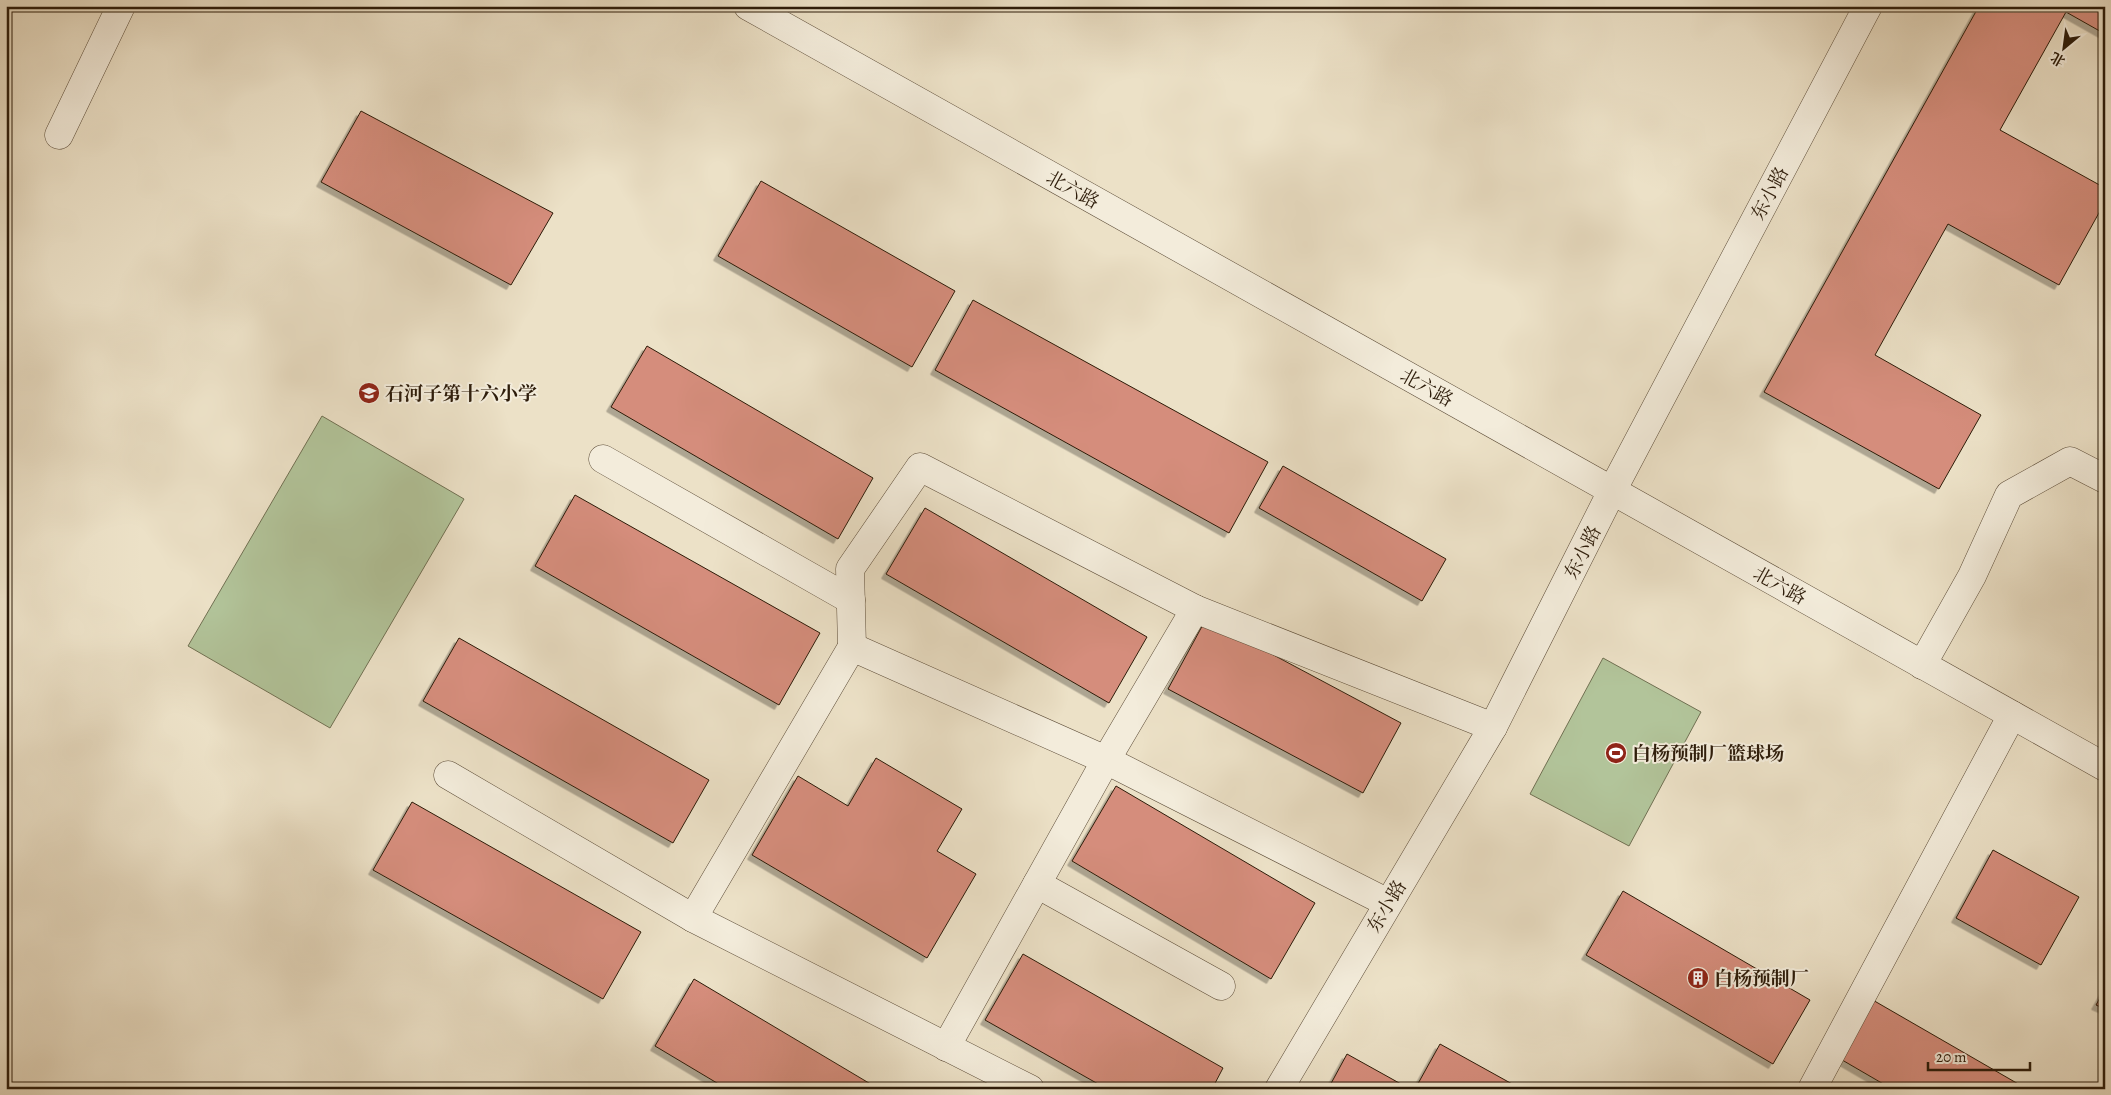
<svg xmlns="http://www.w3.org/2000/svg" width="2111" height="1095" viewBox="0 0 2111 1095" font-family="Alegreya,'Noto Serif SC',serif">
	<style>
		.green { fill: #b2c49a; stroke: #707052 }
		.building { fill: #d58d7b; stroke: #2d1c0a; filter: url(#shadow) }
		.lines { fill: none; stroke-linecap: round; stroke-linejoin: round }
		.minor-casing { stroke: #5d4d39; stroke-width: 29 }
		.minor { stroke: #f3ecdb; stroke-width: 28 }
		.labels { text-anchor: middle; stroke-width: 4; stroke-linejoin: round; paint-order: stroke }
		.street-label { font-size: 19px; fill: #2d1c0a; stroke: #f3ecdb }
		.poi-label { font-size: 19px; font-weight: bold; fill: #2d1c0a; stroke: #f3ecdb; text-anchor: start }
	</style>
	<defs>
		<filter id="shadow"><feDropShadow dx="-4.5" dy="4.5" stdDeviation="0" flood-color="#0004"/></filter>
	</defs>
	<rect width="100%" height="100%" fill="#ece1c7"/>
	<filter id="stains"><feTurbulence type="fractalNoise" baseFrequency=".004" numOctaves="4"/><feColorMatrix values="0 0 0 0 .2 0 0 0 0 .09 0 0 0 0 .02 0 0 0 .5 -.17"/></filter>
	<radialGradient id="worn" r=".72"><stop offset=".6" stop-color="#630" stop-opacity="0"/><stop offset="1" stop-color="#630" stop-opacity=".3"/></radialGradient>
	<g class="green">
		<path d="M322,416L464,499L330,728L188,646Z"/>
		<path d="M1603,658L1701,712L1629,846L1530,794Z"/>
	</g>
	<g class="building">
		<path d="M1979,6H2105V34L2066,12L2000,130L2105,188V202L2059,285L1948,224L1875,355L1981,415L1939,489L1764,392Z"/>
		<path d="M361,111L553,213L511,285L321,182Z"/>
		<path d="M761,181L955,291L912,367L718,256Z"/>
		<path d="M973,300L1268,462L1229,533L935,370Z"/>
		<path d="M647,346L873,478L838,539L611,407Z"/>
		<path d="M1283,466L1446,559L1422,601L1259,508Z"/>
		<path d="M575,495L820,633L779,705L535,566Z"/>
		<path d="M925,508L1147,637L1109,703L886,574Z"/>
		<path d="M1206,619L1401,723L1363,793L1168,689Z"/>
		<path d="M459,638L709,780L673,843L423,701Z"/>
		<path d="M876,758L962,809L937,851L976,874L927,958L752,855L798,776L848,806Z"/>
		<path d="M1116,786L1315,903L1271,979L1072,861Z"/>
		<path d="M412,802L641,932L603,999L373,870Z"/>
		<path d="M1993,850L2079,897L2041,965L1956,918Z"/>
		<path d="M1623,891L1810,1000L1773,1064L1586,955Z"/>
		<path d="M1023,954L1223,1068L1212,1089H1107L985,1020Z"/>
		<path d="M694,979L879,1089H727L655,1046Z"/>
		<path d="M2105,989V1009L2096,1005Z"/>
		<path d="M1871,999L2027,1089H1892L1837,1057Z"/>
		<path d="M1440,1044L1514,1085L1512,1089H1415Z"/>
		<path d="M1347,1054L1410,1089H1328Z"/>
	</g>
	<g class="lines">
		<g class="minor-casing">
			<g id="minor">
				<path d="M748,6L2105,767"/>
				<path d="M59,135L121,6"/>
				<path d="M603,459L851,600"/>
				<path d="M1195,609L1493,727"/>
				<path d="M852,647L850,569L920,467L1195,609L1106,760L946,1047"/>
				<path d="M1922,665L1972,576L2009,495L2070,461L2105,479"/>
				<path d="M448,775L693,918"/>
				<path d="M1037,884L1221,986"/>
				<path d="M1030,1089L693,918L852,647L1106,760L1388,903"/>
				<path d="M1279,1089L1493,727L1612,491L1868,6"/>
				<path d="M1812,1089L2012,715"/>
			</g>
		</g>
		<use href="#minor" class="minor"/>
	</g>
	<defs>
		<g id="school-disc" transform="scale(1.125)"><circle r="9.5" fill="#8f2418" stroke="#f3ecdb"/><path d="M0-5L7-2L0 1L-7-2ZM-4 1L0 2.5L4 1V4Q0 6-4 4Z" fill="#fff"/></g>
		<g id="stadium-disc" transform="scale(1.125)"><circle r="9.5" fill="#8f2418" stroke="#f3ecdb"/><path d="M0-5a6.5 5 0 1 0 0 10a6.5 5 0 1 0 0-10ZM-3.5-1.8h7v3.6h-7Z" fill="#fff"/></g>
		<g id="building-disc" transform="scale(1.125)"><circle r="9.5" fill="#8f2418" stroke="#f3ecdb"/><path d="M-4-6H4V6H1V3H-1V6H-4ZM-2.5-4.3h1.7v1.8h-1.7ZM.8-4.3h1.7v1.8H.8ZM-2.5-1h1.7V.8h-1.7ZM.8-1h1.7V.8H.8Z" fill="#fff"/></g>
	</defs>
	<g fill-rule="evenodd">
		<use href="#school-disc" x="369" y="393"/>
		<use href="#stadium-disc" x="1616" y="753"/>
		<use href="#building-disc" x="1698" y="978"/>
	</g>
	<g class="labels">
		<g class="street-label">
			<text transform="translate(1073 189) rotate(29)" y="7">北六路</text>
			<text transform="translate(1769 193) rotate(-62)" y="7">东小路</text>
			<text transform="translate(1427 387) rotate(29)" y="7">北六路</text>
			<text transform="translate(1582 552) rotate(-63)" y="7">东小路</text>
			<text transform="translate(1780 585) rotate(29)" y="7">北六路</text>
			<text transform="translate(1386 906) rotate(-59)" y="7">东小路</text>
		</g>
		<g class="poi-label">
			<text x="385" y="400">石河子第十六小学</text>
			<text x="1632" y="760">白杨预制厂篮球场</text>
			<text x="1714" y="985">白杨预制厂</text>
		</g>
	</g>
	<rect width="2111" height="1095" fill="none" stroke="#ece1c7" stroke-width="25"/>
	<rect x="8" y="8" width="2096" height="1080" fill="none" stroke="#2d1c0a" stroke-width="2.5"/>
	<rect x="12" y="12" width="2086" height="1070" fill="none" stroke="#2d1c0a"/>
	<g transform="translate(2064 48) rotate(209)" stroke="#f3ecdb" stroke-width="4" paint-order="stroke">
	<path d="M0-4L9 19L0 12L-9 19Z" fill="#2d1c0a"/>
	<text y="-8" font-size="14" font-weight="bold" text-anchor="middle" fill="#2d1c0a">北</text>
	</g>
	<path d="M1928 1062v8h102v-8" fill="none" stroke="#2d1c0a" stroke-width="2.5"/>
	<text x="1936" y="1062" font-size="15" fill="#2d1c0a" stroke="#f3ecdb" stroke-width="4" paint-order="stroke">20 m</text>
	<rect width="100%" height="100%" filter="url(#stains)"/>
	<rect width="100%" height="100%" fill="url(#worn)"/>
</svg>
